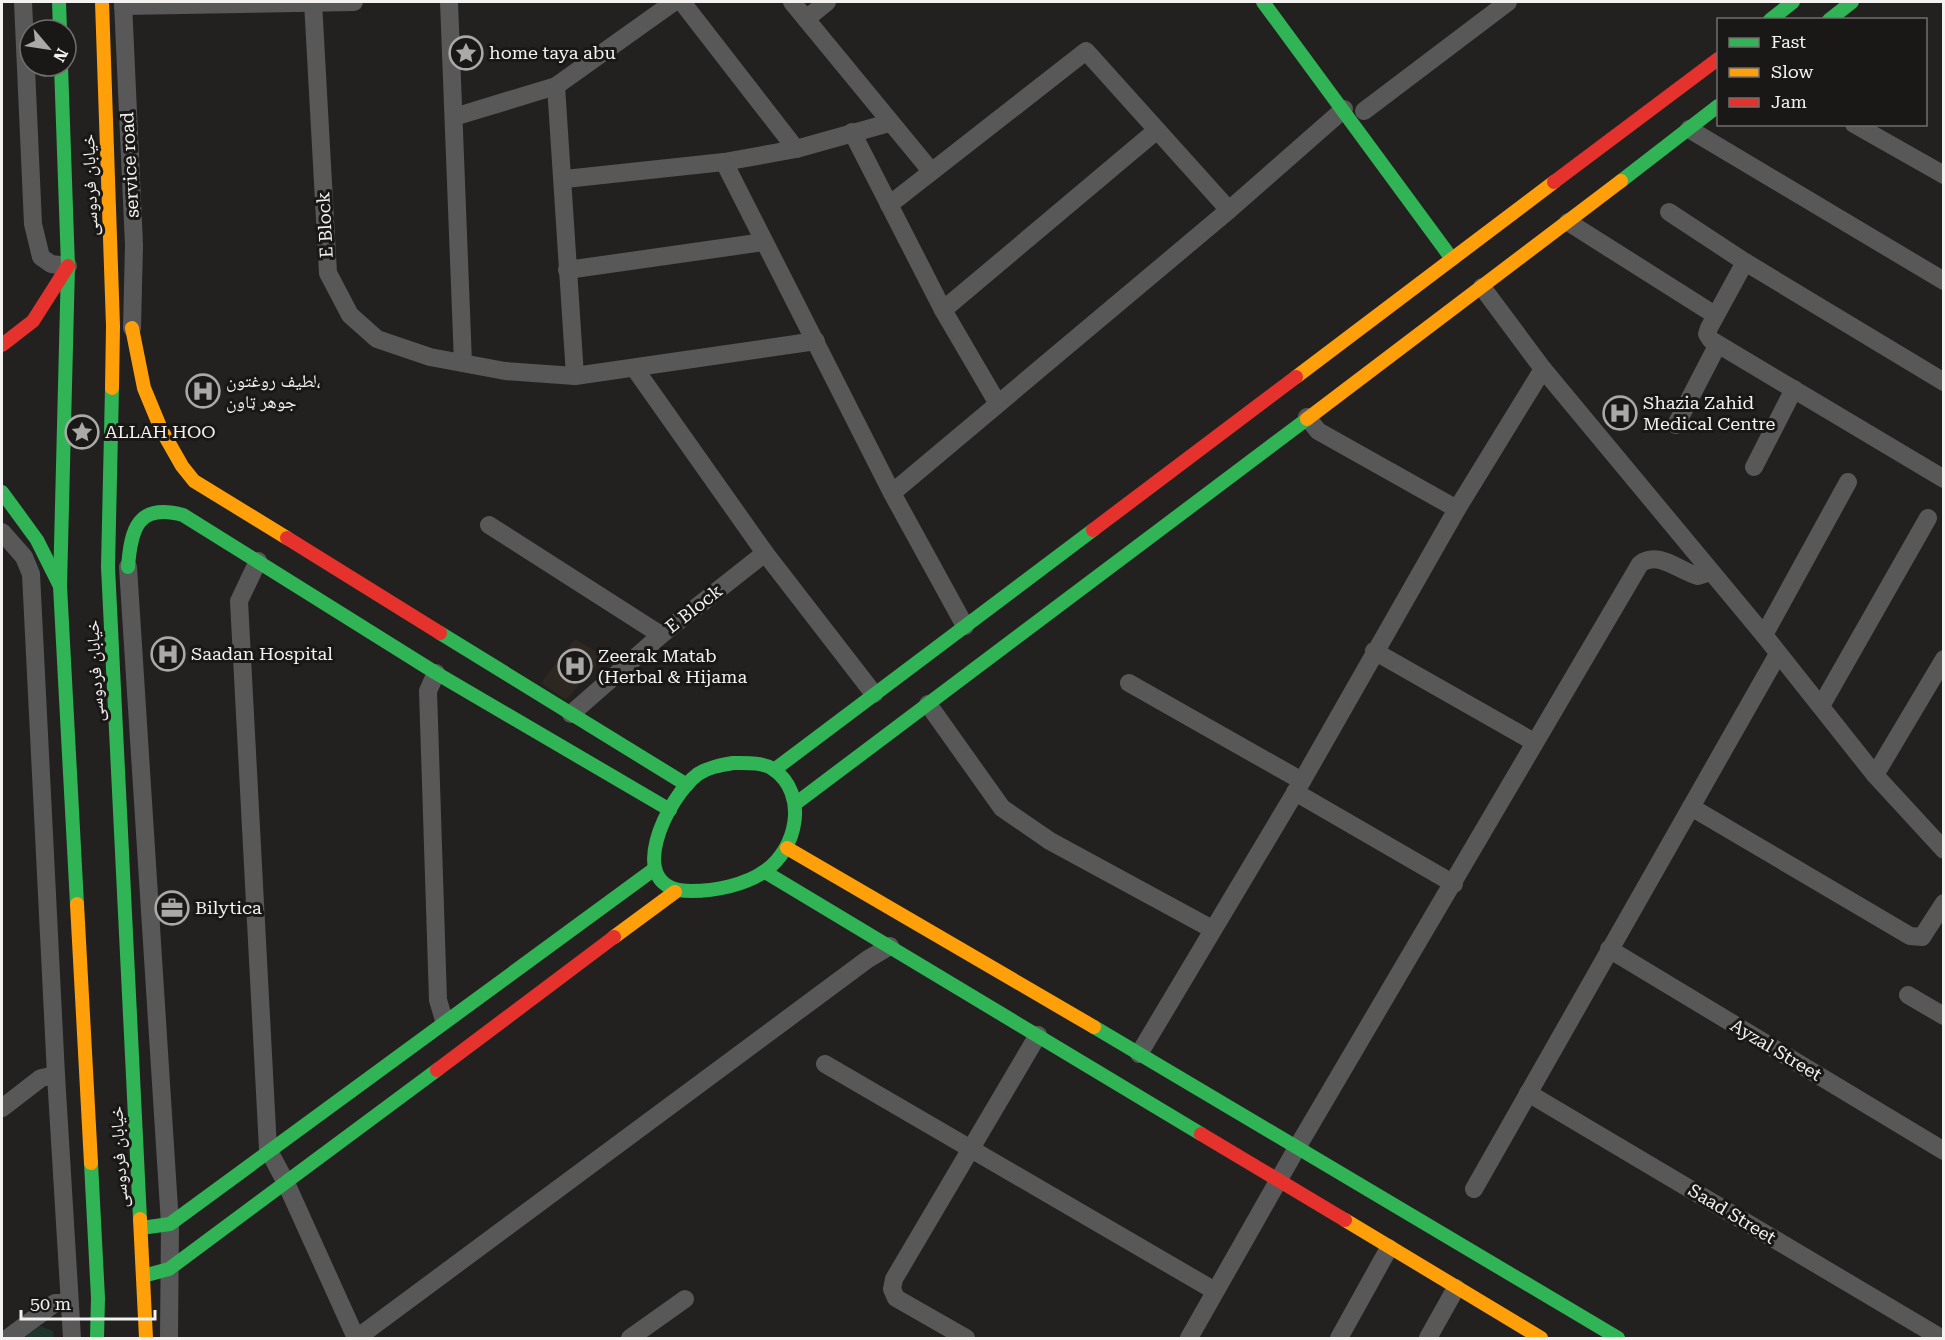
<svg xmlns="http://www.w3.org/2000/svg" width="1945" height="1340" viewBox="0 0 1945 1340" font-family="'Roboto Serif','Noto Naskh Arabic',serif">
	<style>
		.built { fill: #2c2721 }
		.green { fill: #1e352a }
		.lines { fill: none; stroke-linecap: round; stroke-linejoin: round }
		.street { stroke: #585858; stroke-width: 18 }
		.fast { stroke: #30b455; stroke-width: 14 }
		.slow { stroke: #ff9f0a; stroke-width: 14 }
		.jam { stroke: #e5322d; stroke-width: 14 }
		.labels { text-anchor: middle; stroke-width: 6; stroke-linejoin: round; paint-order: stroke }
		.poi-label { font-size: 18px; fill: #f3f2f0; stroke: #1a1816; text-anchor: start }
		.street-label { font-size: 18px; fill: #f3f2f0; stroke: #1a1816 }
	</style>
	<rect width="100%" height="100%" fill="#222120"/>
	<path class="built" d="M575,639L604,656L566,700L541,683Z"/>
	<path class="green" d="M40,1326L53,1331L54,1338H24Z"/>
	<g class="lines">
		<g class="street">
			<path d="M23,2L33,224L41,257L51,264L68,266"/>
			<path d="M123,2L134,245L132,328"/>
			<path d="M313,2L328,273L350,315L377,339L430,357L505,371L575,376L816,341"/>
			<path d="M449,2L463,363"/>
			<path d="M682,2L796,149"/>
			<path d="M792,2L931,171"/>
			<path d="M123,6L354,2"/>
			<path d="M806,19L827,2"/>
			<path d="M556,86L575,376"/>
			<path d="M1364,111L1508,2"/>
			<path d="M454,117L556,86L674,2"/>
			<path d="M1854,124L1944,175"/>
			<path d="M1689,129L1944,281"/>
			<path d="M852,132L943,310L998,404"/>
			<path d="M724,162L892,493L965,626"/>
			<path d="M565,179L724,162L796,149L889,123"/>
			<path d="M889,205L1086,51L1229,210"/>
			<path d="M1669,212L1745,262L1944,382"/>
			<path d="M1568,222L1715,315"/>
			<path d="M1745,262L1709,328L1707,334L1711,340L1944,479"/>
			<path d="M567,270L764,242"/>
			<path d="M1482,287L1543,369L1764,635L1875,775L1944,850"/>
			<path d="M943,310L1157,130"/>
			<path d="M635,369L765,553"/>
			<path d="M1307,417L1318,431L1457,509"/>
			<path d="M1676,425L1717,346"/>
			<path d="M1754,467L1794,389"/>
			<path d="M892,493L1229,210L1344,109"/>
			<path d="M489,525L661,635"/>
			<path d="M2,532L24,557L31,574L56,1075L72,1338"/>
			<path d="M258,561L239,601L268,1149L286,1183L356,1338"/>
			<path d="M128,567L170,1224L169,1338"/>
			<path d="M1764,635L1848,482"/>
			<path d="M1374,651L1534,742"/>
			<path d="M436,673L428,691L438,1000L444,1020"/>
			<path d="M1129,683L1302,781"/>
			<path d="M928,704L1002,808L1050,841L1212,929"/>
			<path d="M1821,706L1928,518"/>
			<path d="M571,714L661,635L765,553L874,694"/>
			<path d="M1875,775L1944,659"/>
			<path d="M1295,792L1454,884"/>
			<path d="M1691,807L1910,936L1922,937L1944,903"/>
			<path d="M1609,949L1944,1151"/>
			<path d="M1908,995L1944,1016"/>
			<path d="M1139,1054L1302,781L1457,509L1543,369"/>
			<path d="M825,1064L1215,1291"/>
			<path d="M1528,1093L1936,1335"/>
			<path d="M2,1108L41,1078L56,1075"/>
			<path d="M1474,1189L1778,654"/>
			<path d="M8,1338L55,1303H68"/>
			<path d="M357,1338L868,959L890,946"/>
			<path d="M630,1338L685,1299"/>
			<path d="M966,1338L896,1298L892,1289L894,1279L1038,1035"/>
			<path d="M1189,1338L1298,1146L1640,564C1658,550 1679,571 1698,576L1711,572"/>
			<path d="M1339,1338L1389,1248"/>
			<path d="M1428,1338L1456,1288"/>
		</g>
		<g class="fast">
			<path d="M59,2L60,30"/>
			<path d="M1263,2L1452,259"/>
			<path d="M1770,20L1793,2"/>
			<path d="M1829,20L1852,2"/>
			<path d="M61,66L68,266L60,586L77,904"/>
			<path d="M1621,181L1718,106"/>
			<path d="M112,388L108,567L140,1219"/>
			<path d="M2,492L37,540L60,586"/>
			<path d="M128,567C131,528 138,503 183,515L436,673L670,810"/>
			<path d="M440,633L687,785"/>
			<path d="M733,763C746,763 762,762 773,769C809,794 797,849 765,871C746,885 715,891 691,891C620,891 668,796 698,774C709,767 721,765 733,763Z"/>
			<path d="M774,770L1093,530"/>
			<path d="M795,804L1307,419"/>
			<path d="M765,872L1201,1134"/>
			<path d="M1094,1027L1618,1338"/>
			<path d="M91,1163L98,1298L97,1338"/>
			<path d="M141,1228L170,1224L653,870"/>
			<path d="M143,1276L169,1269L437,1070"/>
		</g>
		<g class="slow">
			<path d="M102,2L113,326L112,388"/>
			<path d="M132,328L144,388L161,429L182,466L194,481L287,538"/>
			<path d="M1296,377L1554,182"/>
			<path d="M1307,419L1621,181"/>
			<path d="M787,848L1094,1027"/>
			<path d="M77,904L91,1163"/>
			<path d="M614,937L675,892"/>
			<path d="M140,1219L146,1338"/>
			<path d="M1345,1220L1541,1338"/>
		</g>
		<g class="jam">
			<path d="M1554,182L1718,59"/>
			<path d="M2,345L33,321L68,266"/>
			<path d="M1093,530L1296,377"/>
			<path d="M287,538L440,633"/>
			<path d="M437,1070L614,937"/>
			<path d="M1201,1134L1345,1220"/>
		</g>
	</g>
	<defs>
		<g id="sight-ring" transform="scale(1.725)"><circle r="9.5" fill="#1a1816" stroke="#aaa9a7" stroke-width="1.5"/><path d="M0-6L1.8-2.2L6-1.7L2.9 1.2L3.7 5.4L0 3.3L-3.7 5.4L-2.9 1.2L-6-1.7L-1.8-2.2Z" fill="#aaa9a7"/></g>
		<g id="hospital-ring" transform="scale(1.725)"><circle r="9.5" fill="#1a1816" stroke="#aaa9a7" stroke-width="1.5"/><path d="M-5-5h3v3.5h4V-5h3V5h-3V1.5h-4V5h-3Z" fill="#aaa9a7"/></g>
		<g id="office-ring" transform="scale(1.725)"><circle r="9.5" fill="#1a1816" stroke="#aaa9a7" stroke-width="1.5"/><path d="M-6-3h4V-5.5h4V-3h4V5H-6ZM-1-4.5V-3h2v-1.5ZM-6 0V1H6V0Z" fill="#aaa9a7"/></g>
	</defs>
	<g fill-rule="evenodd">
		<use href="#sight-ring" x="466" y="53"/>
		<use href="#hospital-ring" x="203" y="391"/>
		<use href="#hospital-ring" x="1620" y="413"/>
		<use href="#sight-ring" x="82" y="432"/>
		<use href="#hospital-ring" x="168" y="654"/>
		<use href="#hospital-ring" x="575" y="666"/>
		<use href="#office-ring" x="172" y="908"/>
	</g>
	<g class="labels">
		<g class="poi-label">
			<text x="489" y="59">home taya abu</text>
			<text x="226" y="387">لطیف روغتون،<tspan x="226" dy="21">جوهر ټاون</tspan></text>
			<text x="1643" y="409">Shazia Zahid<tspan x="1643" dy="21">Medical Centre</tspan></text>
			<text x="105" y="438">ALLAH HOO</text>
			<text x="191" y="660">Saadan Hospital</text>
			<text x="598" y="662">Zeerak Matab<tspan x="598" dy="21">(Herbal &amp; Hijama</tspan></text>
			<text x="195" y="914">Bilytica</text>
		</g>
		<g class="street-label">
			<text transform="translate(130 165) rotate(-93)" y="6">service road</text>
			<text transform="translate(90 185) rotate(-92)" y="6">خیابان فردوسی</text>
			<text transform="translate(325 225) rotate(-93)" y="6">E Block</text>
			<text transform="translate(694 609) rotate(-38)" y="6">E Block</text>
			<text transform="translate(95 671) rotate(-93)" y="6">خیابان فردوسی</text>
			<text transform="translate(1776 1050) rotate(31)" y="6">Ayzal Street</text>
			<text transform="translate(119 1157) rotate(-93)" y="6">خیابان فردوسی</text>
			<text transform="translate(1732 1214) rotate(31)" y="6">Saad Street</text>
		</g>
	</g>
	<rect width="1945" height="1340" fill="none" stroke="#f3f2f0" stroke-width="6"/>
	<rect x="1717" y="18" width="210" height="108" fill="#1a1816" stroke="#716f6d" stroke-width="1.5"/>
	<rect x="1729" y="38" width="30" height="9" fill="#30b455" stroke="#716f6d" stroke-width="1.5"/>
	<text x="1771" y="48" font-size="18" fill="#f3f2f0">Fast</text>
	<rect x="1729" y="68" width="30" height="9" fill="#ff9f0a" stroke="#716f6d" stroke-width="1.5"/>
	<text x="1771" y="78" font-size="18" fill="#f3f2f0">Slow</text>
	<rect x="1729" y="98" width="30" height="9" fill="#e5322d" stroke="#716f6d" stroke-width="1.5"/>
	<text x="1771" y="108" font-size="18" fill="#f3f2f0">Jam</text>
	<g transform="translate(48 48) rotate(119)"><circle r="28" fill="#1a1816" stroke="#716f6d" stroke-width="1.5"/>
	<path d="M0-4.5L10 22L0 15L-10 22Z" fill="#aaa9a7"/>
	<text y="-9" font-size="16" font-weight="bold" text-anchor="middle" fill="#f3f2f0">N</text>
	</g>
	<path d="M21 1310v9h134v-9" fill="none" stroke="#f3f2f0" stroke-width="3"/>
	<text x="30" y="1310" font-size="18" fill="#f3f2f0" stroke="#1a1816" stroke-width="4.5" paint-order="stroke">50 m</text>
</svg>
